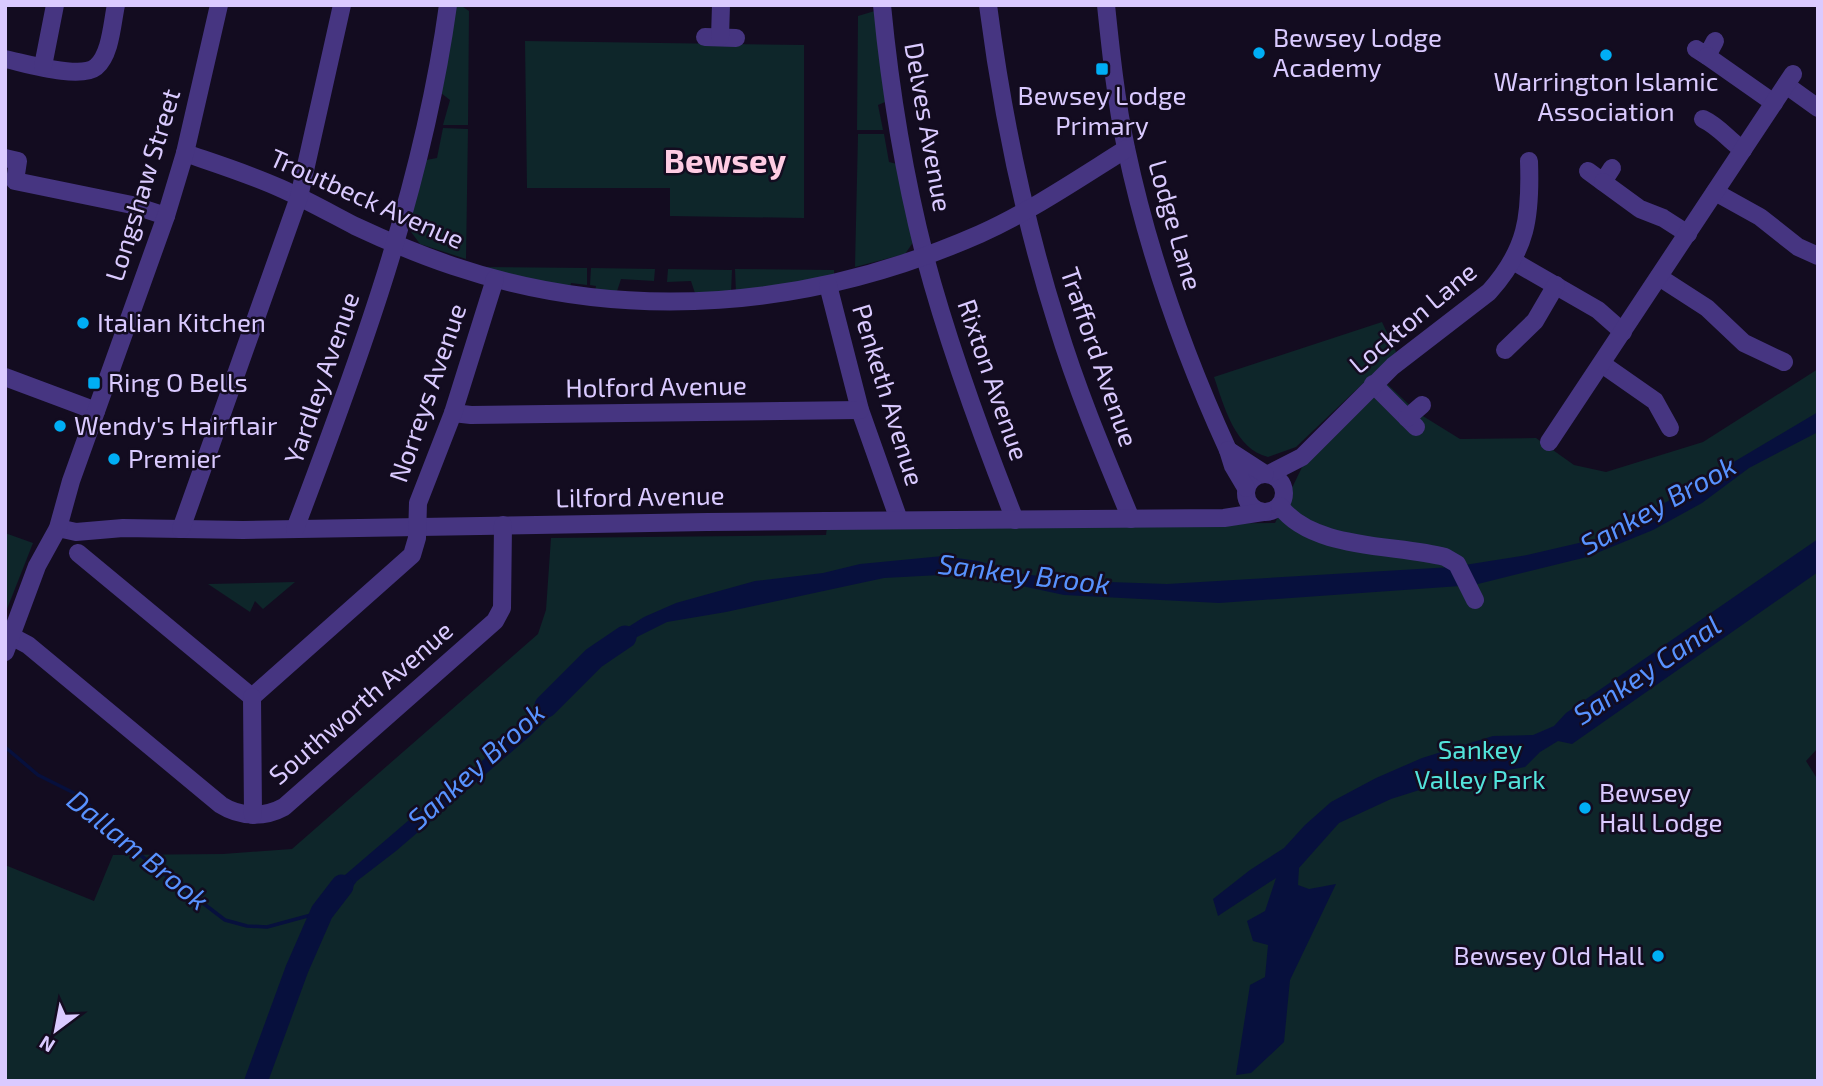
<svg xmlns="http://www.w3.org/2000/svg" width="1823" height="1086" viewBox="0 0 1823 1086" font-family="'Exo 2',sans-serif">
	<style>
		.green { fill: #0e262a }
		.water { fill: #07103d }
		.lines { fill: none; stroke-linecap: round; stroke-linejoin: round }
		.stream { stroke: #07103d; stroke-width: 3.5 }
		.river { stroke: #07103d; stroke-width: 23 }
		.minor { stroke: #463581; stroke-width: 18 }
		.poi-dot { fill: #00aef5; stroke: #130c20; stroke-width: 2.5 }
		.labels { text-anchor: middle; stroke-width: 5; stroke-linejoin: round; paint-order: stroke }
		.poi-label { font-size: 26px; fill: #dacaff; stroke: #130c20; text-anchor: start }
		.street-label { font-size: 26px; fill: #dacaff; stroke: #130c20 }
		.park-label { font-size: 26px; fill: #52e3db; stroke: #130c20 }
		.water-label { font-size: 28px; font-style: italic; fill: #5892ff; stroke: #130c20 }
		.district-label { font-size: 33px; font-weight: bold; fill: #ffcce3; stroke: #130c20 }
	</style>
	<rect width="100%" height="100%" fill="#130c20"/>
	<g class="green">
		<path d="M454,5H460L469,11L468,125H443L450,100L441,93Z"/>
		<path d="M878,10L885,102L878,105L883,130H857L858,16Z"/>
		<path d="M525,41L804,45V218L670,216V188H527Z"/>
		<path d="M443,128L468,129L466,259L420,244L406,225L426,160L437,158Z"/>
		<path d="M858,134H884L889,162L897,164L914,241L905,254L855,267Z"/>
		<path d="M478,267L587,268V285L571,283L570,288Z"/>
		<path d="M591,268L655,269L654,281L621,279L617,291H595L596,286L590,285Z"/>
		<path d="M668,269L732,270L731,293H695L691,281L667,282Z"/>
		<path d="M735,269L834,270V277L736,293Z"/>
		<path d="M1382,322L1396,352L1296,447L1268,457C1235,449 1224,406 1214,377Z"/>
		<path d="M1818,369V748L1806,761L1818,780V946L1816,954L1818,958V1081H5V865L94,901L113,855L223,854L292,849L538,634L546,610L551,538L826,535L827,527L1275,523L1305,461L1386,383L1418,413L1460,439L1536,438L1574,465L1606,472L1703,442Z"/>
		<path d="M5,533L33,543L5,614Z"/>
		<path d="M295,582L263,609L255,601L250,612L208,584Z"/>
	</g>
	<g class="water">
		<path d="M1818,412V432L1749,468L1702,503L1653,530L1587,557L1474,585L1219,603L1064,595L974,576L940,575L884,578L726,612L667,622L637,637L611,656L530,736L396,851L357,881L332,915L319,903L331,887L409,820L458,784L534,711L570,683L625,629L644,617L676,603L755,581L823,573L860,564L943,556L978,561L1023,574L1080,581L1167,584L1452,567L1527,555L1609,536Z"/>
		<path d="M1818,539V572L1572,744L1558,741L1540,752L1525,767L1451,780L1391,799L1339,823L1299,868L1298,885L1309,889L1336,884L1290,980L1284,1042L1251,1073L1236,1075L1250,985L1265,977L1268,945L1253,941L1247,921L1265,911L1276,878L1218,916L1213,899L1250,870L1284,848L1305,825L1331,802L1376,778L1422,758L1493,736L1533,735L1554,726L1566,713Z"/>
	</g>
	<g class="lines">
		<path class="stream" d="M5,747L38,775L78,795L105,819L131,848L225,920L247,926L267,927L322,912"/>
		<g class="river">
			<path d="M546,706L594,658L625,637"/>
			<path d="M256,1081L297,969L322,912L342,886"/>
		</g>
		<g class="minor">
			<path d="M882,5C890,89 904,175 925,257C949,347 981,434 1015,520"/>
			<path d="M988,5C1002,113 1024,220 1057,324C1077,390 1104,454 1131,519"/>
			<path d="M1106,5C1111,53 1116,101 1126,148C1148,252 1184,354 1228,450"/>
			<path d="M705,37L736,38"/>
			<path d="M720,37L721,5"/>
			<path d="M1696,49L1707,56L1715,41"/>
			<path d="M1707,56L1774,103"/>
			<path d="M5,59C25,63 80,80 96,67C111,54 112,23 116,5"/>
			<path d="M43,66L55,5"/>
			<path d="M1786,85L1818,108"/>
			<path d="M1703,119C1720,127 1727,139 1743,150"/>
			<path d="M185,153C217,164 249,174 280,188C305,199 330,213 355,226C387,241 420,255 453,266C628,325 812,308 980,234C1031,211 1078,179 1126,149"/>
			<path d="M5,158L18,161L15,181L132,205L166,216"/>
			<path d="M1588,171L1603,182L1612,168"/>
			<path d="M1603,182L1640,209L1663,218L1688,234"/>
			<path d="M1715,192L1760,217L1798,247L1818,256"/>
			<path d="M1513,261L1598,310L1623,332"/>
			<path d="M1659,277L1707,308L1744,343L1784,362"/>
			<path d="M828,285L860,410L899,520"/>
			<path d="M1505,350L1535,321L1556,285"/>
			<path d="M1602,364L1655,401L1670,428"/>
			<path d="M5,377L96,411"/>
			<path d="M1373,384L1416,427"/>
			<path d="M453,413L471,415L860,410"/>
			<path d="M1407,418L1422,405"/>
			<path d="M1549,442L1793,74"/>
			<circle cx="1265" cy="493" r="19"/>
			<path d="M1269,474L1302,457L1393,366L1489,292C1527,250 1531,216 1529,161"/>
			<path d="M1246,488L1233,466L1228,450L1265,474"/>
			<path d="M1280,506C1312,550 1395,544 1445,557L1457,564L1475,600"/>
			<path d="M58,528L76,532L123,528L243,530L707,522L1224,518L1263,512"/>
			<path d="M181,529L299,197L342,5"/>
			<path d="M295,529C360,358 423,187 448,5"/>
			<path d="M78,553L252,697L412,555L417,538L418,503L453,413L495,279"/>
			<path d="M11,636L28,645L221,805C240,817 264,818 284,807L495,621L502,608L503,525"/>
			<path d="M5,652L37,566L58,528L71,481L166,216L185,153L219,5"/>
			<path d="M252,697L253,815"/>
		</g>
	</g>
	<g class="poi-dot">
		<circle cx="1259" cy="53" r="7"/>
		<circle cx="1606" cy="55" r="7"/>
		<rect x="1095" y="62" width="14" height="14" rx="3.5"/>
		<circle cx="83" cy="323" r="7"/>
		<rect x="87" y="376" width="14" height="14" rx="3.5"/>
		<circle cx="60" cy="426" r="7"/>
		<circle cx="114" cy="459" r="7"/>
		<circle cx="1585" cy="808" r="7"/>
		<circle cx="1658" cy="956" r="7"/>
	</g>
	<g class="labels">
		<g class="poi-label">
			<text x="1273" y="47">Bewsey Lodge<tspan x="1273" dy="30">Academy</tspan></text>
			<text x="1606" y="91" text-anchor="middle">Warrington Islamic<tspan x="1606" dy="30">Association</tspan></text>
			<text x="1102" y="105" text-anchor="middle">Bewsey Lodge<tspan x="1102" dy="30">Primary</tspan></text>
			<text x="97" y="332">Italian Kitchen</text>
			<text x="108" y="392">Ring O Bells</text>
			<text x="74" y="435">Wendy's Hairflair</text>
			<text x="128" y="468">Premier</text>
			<text x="1599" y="802">Bewsey<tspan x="1599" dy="30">Hall Lodge</tspan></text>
			<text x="1644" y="965" text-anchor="end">Bewsey Old Hall</text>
		</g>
		<g class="street-label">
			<text transform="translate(928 127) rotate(80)" y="9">Delves Avenue</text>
			<text transform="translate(143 185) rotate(-73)" y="9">Longshaw Street</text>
			<text transform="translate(367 199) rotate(24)" y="9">Troutbeck Avenue</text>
			<text transform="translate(1175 225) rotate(74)" y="9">Lodge Lane</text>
			<text transform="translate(1413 318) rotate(-40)" y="9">Lockton Lane</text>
			<text transform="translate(1099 357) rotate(71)" y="9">Trafford Avenue</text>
			<text transform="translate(322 378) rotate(-71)" y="9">Yardley Avenue</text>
			<text transform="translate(993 380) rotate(71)" y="9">Rixton Avenue</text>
			<text transform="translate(656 387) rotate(-1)" y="9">Holford Avenue</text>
			<text transform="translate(428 393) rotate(-71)" y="9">Norreys Avenue</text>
			<text transform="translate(888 395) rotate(73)" y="9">Penketh Avenue</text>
			<text transform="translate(640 497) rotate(-1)" y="9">Lilford Avenue</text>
			<text transform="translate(361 703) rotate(-41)" y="9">Southworth Avenue</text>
		</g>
		<g class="park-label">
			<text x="1480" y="759">Sankey<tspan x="1480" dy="30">Valley Park</tspan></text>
		</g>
		<g class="water-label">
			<text transform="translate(1658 505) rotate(-29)" y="10">Sankey Brook</text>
			<text transform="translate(1024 574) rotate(7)" y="10">Sankey Brook</text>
			<text transform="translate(1647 670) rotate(-34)" y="10">Sankey Canal</text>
			<text transform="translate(476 766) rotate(-42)" y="10">Sankey Brook</text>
			<text transform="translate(138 850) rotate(39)" y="10">Dallam Brook</text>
		</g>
		<g class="district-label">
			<text x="725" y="173">Bewsey</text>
		</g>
	</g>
	<rect width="1823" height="1086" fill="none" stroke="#dacaff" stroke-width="14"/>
	<g transform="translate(56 1030) rotate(212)" stroke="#130c20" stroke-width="5" paint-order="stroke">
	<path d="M0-5L12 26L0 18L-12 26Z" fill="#dacaff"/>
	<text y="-10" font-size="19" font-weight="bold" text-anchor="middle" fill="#dacaff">N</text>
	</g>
</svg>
